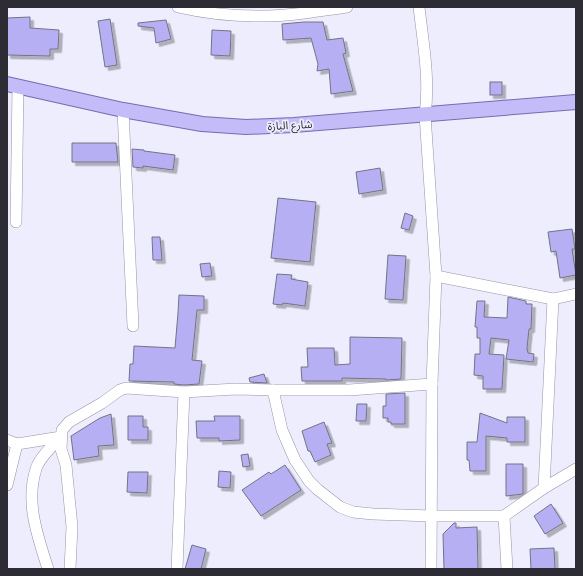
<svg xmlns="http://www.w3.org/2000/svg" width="583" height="576" viewBox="0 0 583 576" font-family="Raleway,'Noto Sans Arabic',sans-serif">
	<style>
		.building { fill: #b6aff3; stroke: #747285; filter: url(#shadow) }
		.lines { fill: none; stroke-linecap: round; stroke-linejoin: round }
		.minor-casing { stroke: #9594a7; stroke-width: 12 }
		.major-casing { stroke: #756cb1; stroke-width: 16 }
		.minor { stroke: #fff; stroke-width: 11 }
		.major { stroke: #c4bbf9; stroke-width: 14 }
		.labels { text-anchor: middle; stroke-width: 3.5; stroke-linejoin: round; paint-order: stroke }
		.street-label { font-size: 11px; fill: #2d2c34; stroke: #eeedfe }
	</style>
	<defs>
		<filter id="shadow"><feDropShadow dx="3.5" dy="3.5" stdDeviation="0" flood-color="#0004"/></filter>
	</defs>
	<rect width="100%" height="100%" fill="#eeedfe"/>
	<g class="building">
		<path d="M30,17V28L59,30L58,49H50V56L7,55V18Z"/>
		<path d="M110,19L117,65L105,67L98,21Z"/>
		<path d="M166,20L171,39L156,43L154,28L138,26V23Z"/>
		<path d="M304,22H323L327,40L343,38L346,53L343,54L353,91L331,94L329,69L317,71L318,64L311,38L283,40L282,24Z"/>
		<path d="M212,30L231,31L230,56L211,55Z"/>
		<rect x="490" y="82" width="12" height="13"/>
		<path d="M72,143H116L118,162H72Z"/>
		<path d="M132,149L144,150V151L175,155L173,170L143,166V168L133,167Z"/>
		<path d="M380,168L383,190L359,194L356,172Z"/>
		<path d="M278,198L316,202L310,262L271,258Z"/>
		<path d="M405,213L413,216L409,230L401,228Z"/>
		<path d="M572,229L575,249H572L576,275L560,278L556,251L551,252L548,232Z"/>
		<path d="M152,237H160L162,260H153Z"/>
		<path d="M388,255L406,256L403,300L385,299Z"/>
		<path d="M210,263L212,276L202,277L200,264Z"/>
		<path d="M277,274L292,275L291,279L308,282L305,306L283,303L282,305L273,304Z"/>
		<path d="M179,295L204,296V310H197L192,360L202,361L199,384L184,385L174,384V382L129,381L130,364H133L134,346L175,348L178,313Z"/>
		<path d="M508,297L526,301V304H532L531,329H529L527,348L528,353L534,354L533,362L506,359L509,340L491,338L489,354L504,355L502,389H483V376L474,375L475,354H480V338H477V327H475L477,301H485L484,317L507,318Z"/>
		<path d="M350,337L402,338L401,379L386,380V379L342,378V381H302L301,367H308L307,348H334L335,365L350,364Z"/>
		<path d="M264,374L267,383L250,382L249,378Z"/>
		<path d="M405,393V424H391V422H388V418H383V406H386V394Z"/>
		<path d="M357,404H367L366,421H356Z"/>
		<path d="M480,413L507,423V417H525V442H507V438L486,436V471H470L469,460H467V442H477Z"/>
		<path d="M111,414L114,445L98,446L99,456L74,460L71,436L100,418Z"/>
		<path d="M128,416H143V427H148V440H128Z"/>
		<path d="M214,416H240V440L219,441V438H197L196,421H215Z"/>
		<path d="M324,422L332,443L327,444L331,455L315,462L310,451H308L302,431Z"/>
		<path d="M248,454L250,466L243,467L241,455Z"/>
		<path d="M506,464H523V494L506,496Z"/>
		<path d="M285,465L301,490L261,516L242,490L269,472L271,474Z"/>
		<path d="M219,471L231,472L230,488L218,487Z"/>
		<path d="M128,472H148L147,493L127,492Z"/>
		<path d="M551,504L563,523L545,534L534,516Z"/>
		<path d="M454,523H456V528L477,527L478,569H444L443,534Z"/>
		<path d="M192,545L206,549L201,569H185Z"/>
		<path d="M554,548L555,569H531L530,549Z"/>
	</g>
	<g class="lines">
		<g class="minor-casing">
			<g id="minor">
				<path d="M178,7C204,13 231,16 257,16C287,17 317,11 347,7"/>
				<path d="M419,7C423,42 430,80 425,115L436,276L432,384L431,569"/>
				<path d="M123,110L133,326"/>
				<path d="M16,222L18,87"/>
				<path d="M436,276L553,299L576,294"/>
				<path d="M273,390L282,430L295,460L309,481L317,489L340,507L353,512L373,514L432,516H504L544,488L576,469"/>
				<path d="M7,440L17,444L61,437"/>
				<path d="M7,485L17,444"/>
				<path d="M544,488L553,299"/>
				<path d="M504,516L507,569"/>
				<path d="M48,569C38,537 25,503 36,469C39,458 53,445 61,437"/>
				<path d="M70,569L72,527L66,465L61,449L62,430L69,422L102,403L120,390L126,388L184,392L236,389L273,390H349L432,384"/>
				<path d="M177,569L184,392"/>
			</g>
		</g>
		<g class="major-casing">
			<path id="major" d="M7,84L123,110L202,124L246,127L294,125L576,102"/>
		</g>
		<use href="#minor" class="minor"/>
		<use href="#major" class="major"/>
	</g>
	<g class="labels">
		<g class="street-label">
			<text transform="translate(290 125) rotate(-3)" y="4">شارع البازة</text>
		</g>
	</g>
	<rect width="583" height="576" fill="none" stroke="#2d2c34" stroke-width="16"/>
</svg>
